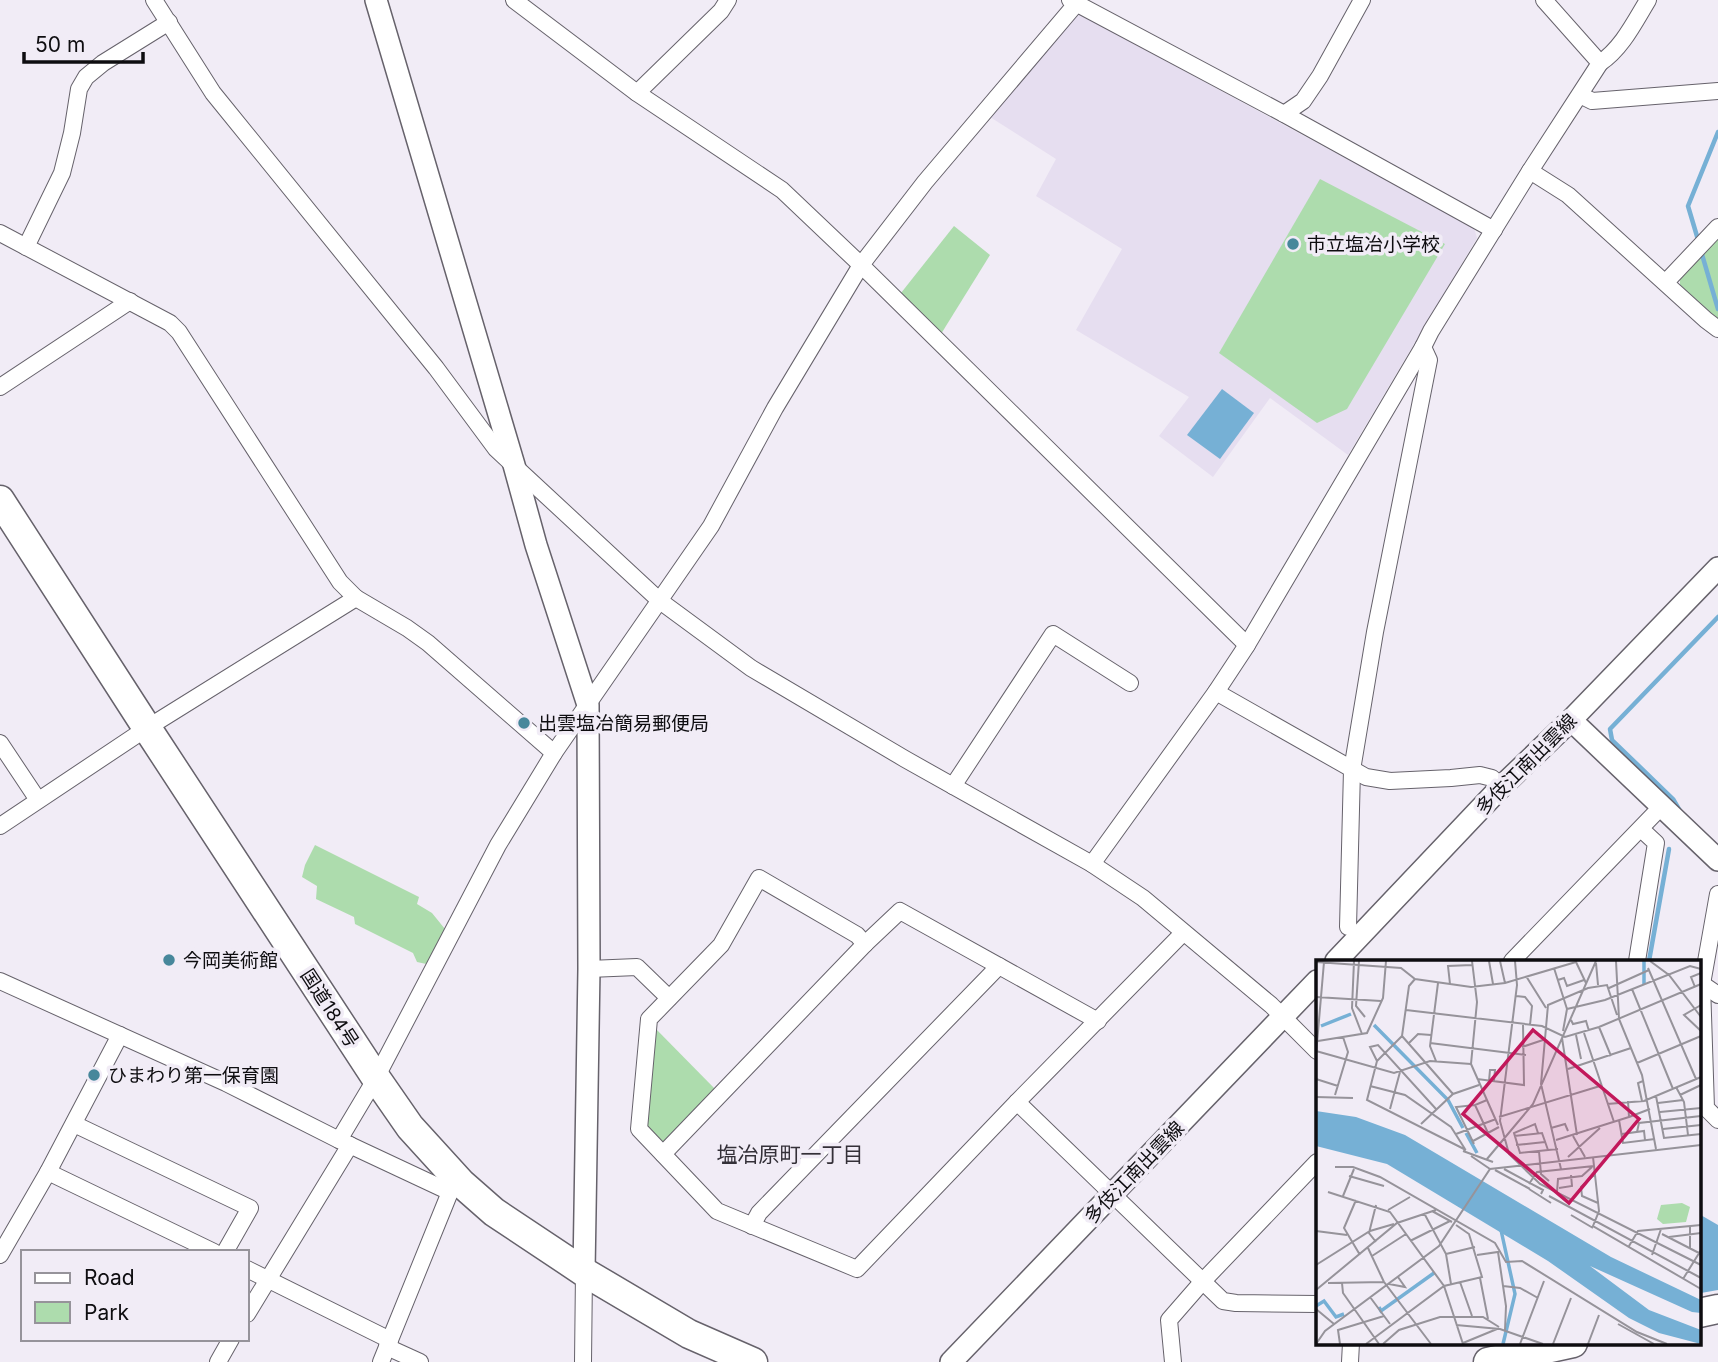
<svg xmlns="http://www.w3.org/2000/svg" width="1718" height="1362" viewBox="0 0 1718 1362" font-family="Inter,'Noto Sans JP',sans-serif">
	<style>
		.built { fill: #e6def0 }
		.green { fill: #addcad }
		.water { fill: #76b0d5 }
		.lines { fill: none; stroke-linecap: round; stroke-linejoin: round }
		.stream { stroke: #76b0d5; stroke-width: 4.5 }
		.street-casing { stroke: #66626b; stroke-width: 18 }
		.secondary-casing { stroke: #66626b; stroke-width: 24 }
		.highway-casing { stroke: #66626b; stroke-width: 31 }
		.street { stroke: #fff; stroke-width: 16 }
		.secondary { stroke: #fff; stroke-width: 21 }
		.highway { stroke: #fff; stroke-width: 28 }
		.poi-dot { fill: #47879b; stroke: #f1ecf6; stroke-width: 2.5 }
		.labels { text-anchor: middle; stroke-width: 7; stroke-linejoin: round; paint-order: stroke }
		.poi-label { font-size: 19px; fill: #0e0d10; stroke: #f1ecf6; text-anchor: start }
		.street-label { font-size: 19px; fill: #0e0d10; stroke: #f1ecf6 }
		.neighbourhood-label { font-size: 21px; fill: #343038; stroke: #f1ecf6 }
		.inset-river { fill: none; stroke: #76b0d5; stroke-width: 3.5 }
		.inset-road { fill: none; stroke: #96939a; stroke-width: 2 }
		.view { fill: #c2185b; fill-opacity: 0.15; stroke: #c2185b; stroke-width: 3.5 }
		.inset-edge { fill: none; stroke: #0e0d10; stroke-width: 3.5 }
	</style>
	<rect width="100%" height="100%" fill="#f1ecf6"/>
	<path class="built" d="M1077,13L1474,228L1477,238L1348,455L1270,398L1213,477L1159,436L1189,397L1076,330L1122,249L1036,196L1056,159L990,117Z"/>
	<g class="green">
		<path d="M1320,179L1445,244L1347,409L1317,423L1219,353Z"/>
		<path d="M954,226L990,255L941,334L901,293Z"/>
		<path d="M1718,238V319L1680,285V277Z"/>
		<path d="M315,845L419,897L417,904L432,913L449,934L431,965L417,962L413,953L355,924L354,917L316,899L317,886L302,877L305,865Z"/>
		<path d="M654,1027L716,1090L668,1141L659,1142L645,1126Z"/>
	</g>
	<g class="water">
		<path d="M1222,389L1254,413L1220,459L1187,435Z"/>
		<path d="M1699,1214L1718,1225V1290L1701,1293L1699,1290Z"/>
	</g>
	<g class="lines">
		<g class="stream">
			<path d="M1699,243L1688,206L1718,132"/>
			<path d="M1701,251L1718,309"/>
			<path d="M1680,811L1673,799L1612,740L1610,729L1718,617"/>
			<path d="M1649,961L1669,849"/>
		</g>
		<g class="street-casing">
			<g id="street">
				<path d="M154,0L213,93L436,368L496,449L660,601L751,668L905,759L1092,864L1143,898L1271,1005L1317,1051"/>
				<path d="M514,0L637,93L782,190L861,265L1247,645"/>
				<path d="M1070,0L1284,114L1494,230"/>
				<path d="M1600,63C1622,48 1634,23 1648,0"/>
				<path d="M637,93L721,11L728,0"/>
				<path d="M1580,95L1592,101L1718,91"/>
				<path d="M1284,114L1303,101L1320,76L1362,0"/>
				<path d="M1530,171L1568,195L1706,320L1718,329"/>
				<path d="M0,233L170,323L179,332L340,582L356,598L147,728L0,826"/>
				<path d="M26,247L62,173L72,133L79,89L86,77L103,63L169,22"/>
				<path d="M1666,282L1718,227"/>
				<path d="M0,387L130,301"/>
				<path d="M356,598L407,628L428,643L554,753"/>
				<path d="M1216,692L1366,777L1390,781L1451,778L1480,775L1492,778L1501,787"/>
				<path d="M0,743L38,800"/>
				<path d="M953,786L1053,634L1130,683"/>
				<path d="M1092,864L1216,692L1247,645L1423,347L1431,331L1530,171L1600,63L1544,0"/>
				<path d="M1718,894L1702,984L1706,1108L1718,1120"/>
				<path d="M1348,927L1352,770L1375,632L1429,360L1423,347"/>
				<path d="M865,944L857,935L759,878L721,945L649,1019L639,1129L717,1211L857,1269L1017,1102L1183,933"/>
				<path d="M1512,961L1662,806"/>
				<path d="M1637,961L1656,843L1641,829"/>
				<path d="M589,969L637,967L669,998"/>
				<path d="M0,981L226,1083L339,1140L450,1192L461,1183"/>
				<path d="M1702,984L1718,995"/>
				<path d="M120,1035L48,1172L214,1252"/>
				<path d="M1017,1102L1223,1301L1236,1303L1317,1304"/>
				<path d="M74,1124L250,1208L225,1252"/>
				<path d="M339,1140L376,1078L498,845L554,753L711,526L775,408L861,265L925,182L1076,4"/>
				<path d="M663,1154L865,944L900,911L1098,1021"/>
				<path d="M752,1226L759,1213L999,966"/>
				<path d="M0,1255L48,1172"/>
				<path d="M247,1269L390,1340"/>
				<path d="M247,1314L350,1145"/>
				<path d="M387,1347L420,1362"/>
				<path d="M218,1362L231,1339"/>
				<path d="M381,1362L450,1192"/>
				<path d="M583,1362L584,1272"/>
				<path d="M1173,1362L1169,1320L1203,1281L1317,1162"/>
				<path d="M1350,1362L1351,1343"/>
			</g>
		</g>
		<g class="secondary-casing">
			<g id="secondary">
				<path d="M376,0L514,465L536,545L588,705L589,969L584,1272"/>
				<path d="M1571,720L1718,860"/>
				<path d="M1336,961L1501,787L1571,720L1718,568"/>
				<path d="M951,1362L1317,981"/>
			</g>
		</g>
		<g class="highway-casing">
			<g id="highway">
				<path d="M0,500L147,728L376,1078L410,1127L461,1183L494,1212L584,1272L689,1334L753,1362"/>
				<path d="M1699,1313L1718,1309"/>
				<path d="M1488,1362L1573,1343"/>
			</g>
		</g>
		<use href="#street" class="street"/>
		<use href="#secondary" class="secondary"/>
		<use href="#highway" class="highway"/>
	</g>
	<g class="poi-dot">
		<circle cx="1293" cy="244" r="7"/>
		<circle cx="524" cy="723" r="7"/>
		<circle cx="169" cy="960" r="7"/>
		<circle cx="94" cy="1075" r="7"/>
	</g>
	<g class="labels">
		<g class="poi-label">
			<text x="1307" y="251">市立塩冶小学校</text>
			<text x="538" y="730">出雲塩冶簡易郵便局</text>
			<text x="183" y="967">今岡美術館</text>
			<text x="108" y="1082">ひまわり第一保育園</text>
		</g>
		<g class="street-label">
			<text transform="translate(1526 764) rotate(-45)" y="7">多伎江南出雲線</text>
			<text transform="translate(330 1008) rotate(57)" y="7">国道184号</text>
			<text transform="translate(1134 1172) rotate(-46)" y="7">多伎江南出雲線</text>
		</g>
		<g class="neighbourhood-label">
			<text x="790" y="1162">塩冶原町一丁目</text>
		</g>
	</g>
	<g transform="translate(1316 960)">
		<rect width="385" height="385" fill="#f1ecf6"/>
		<path d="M366,243L374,247L370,262L347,264L341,259L345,245Z" fill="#addcad"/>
		<path d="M0,151L40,157L89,175L295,297L385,340V353L376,352L274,306L333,350L385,370V384L343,373L313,358L232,301L71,204L0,186Z" fill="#76b0d5"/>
		<path class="inset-river" d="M328,24V1M58,65L132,140L147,168M5,66L35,54M150,173L161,193M185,270L199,334L187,384M0,346L8,341L20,357L28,354M63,347L65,351L118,313"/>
		<path class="inset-road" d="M38,1L36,48L46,74M43,1L40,46L49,57M156,1L161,42L155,104L182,165M173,1L177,24M184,1L189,23M199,1L201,25L184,161L193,194L224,224L385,305M300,1L303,59L326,115L340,189M334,1L353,15L385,57M0,2L85,8L99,19L155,27L189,23L260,2L270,23M280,3L282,25M238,8L251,49L247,71M332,8L380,119M210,16L230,48M99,19L93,26L86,76L61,101L51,140L150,190M242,20L248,18L251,26L268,20M134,24L132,6L156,5M379,27L375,17L385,13M293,28L333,10M316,29L357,129M200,36L209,37L216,46L214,65M0,37L65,41M385,45L368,55L385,71M251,49L289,40L374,6L385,9M90,50L226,66L249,77L283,67L385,24M255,60L257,64L270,61L273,71M283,67L295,96M268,73L298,162M260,75L265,99M86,76L137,134M246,78L261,175M2,81L51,73L67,38L70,1M93,83L102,74L115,75M114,83L210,95M206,87L227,80M0,91L78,113L114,101L155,104M0,95L8,2M61,101L54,87L62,85L120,149M120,101L114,86L122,23M321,103L385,76M252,109L315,88M0,119L22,126M161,119L208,125L207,64M173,121L174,110H179L178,121M54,126L89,135L135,167L149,189M360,127L368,142L372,175M19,135L32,92L27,77M364,135L385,125M340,136L348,178L385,174M0,137L37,138M171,140L159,145L172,173M326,141L322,123L327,121M342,143L367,140M291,144L328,141L385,117M74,149L84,112M344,152L385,148M183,157L284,126M313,157L334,149M303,160L307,183L339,179M105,164L137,134L163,125M235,168L249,164L252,171M347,169L385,165M321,172L323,163L385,156M222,173L219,164L198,173L204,193L242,189M140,174L180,159M306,174L328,171L329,180M198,176L226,173L232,190M257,176L269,197M240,180L313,157L312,141M157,181L183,167M158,184L140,147L159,145M200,185L229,182M147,191L177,202M223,191L225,214L233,221M155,196L174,209M252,197L284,168M277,197L283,251L277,266L385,329M171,199L217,144L280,1M19,207H37L64,217L179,283L190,302L206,301L321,372L351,384M188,209L227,230L225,234M245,209L225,124L232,45L272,28L291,25L301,55M179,210L214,229M279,214L265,227L266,236L282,243M33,216L68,226M213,224L221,212L278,206M243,228L256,226L255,215M213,229L235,243M12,232L74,252L128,326L147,384M241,232L242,219L266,216L276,207M27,236L38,209M233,236L385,318M40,240L28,268L44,295M72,250L94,237M116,251L136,262M108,253L130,294L135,324M255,255L277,268M374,266V288M0,271L31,275M346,274L385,294M353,277L385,273M94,281L134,261M60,282L53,273L60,245M313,286L322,271L385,265M52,288L68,322M130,294L159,287M161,295L182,292L190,346L189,370M336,295L345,269M56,296L90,274M0,305L54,271L78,264M164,318L172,359M367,319L385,290M144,322L156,356M12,323L68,322L115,384M26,323L27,333L63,384M73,324L89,327L82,317M187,326L204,328L222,338M0,330L81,263L120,250M54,337L74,364M0,349L18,364M302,364L338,384M140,365L184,369L227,384M147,383L181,369M0,384L9,371L123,286L174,209L385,185M24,384L22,370L68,356M50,384L128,326L166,317L153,274L140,265M67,384L83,370L124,357H167L183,367M204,384L228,321M237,384L255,338M272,384L283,355"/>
		<path class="view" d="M217,70L323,159L253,243L147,154Z"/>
		<rect width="385" height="385" class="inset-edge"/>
	</g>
	<rect x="21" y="1250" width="228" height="91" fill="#f1ecf6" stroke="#96939a" stroke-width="2"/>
	<rect x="35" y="1273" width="35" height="10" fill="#ffffff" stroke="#96939a" stroke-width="2"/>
	<text x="84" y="1285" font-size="21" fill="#0e0d10">Road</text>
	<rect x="35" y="1302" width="35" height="21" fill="#addcad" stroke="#96939a" stroke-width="2"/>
	<text x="84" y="1320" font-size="21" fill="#0e0d10">Park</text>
	<path d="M24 52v10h119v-10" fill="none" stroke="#0e0d10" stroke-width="3.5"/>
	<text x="35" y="52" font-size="21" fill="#0e0d10" stroke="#f1ecf6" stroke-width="5" paint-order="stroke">50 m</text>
</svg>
